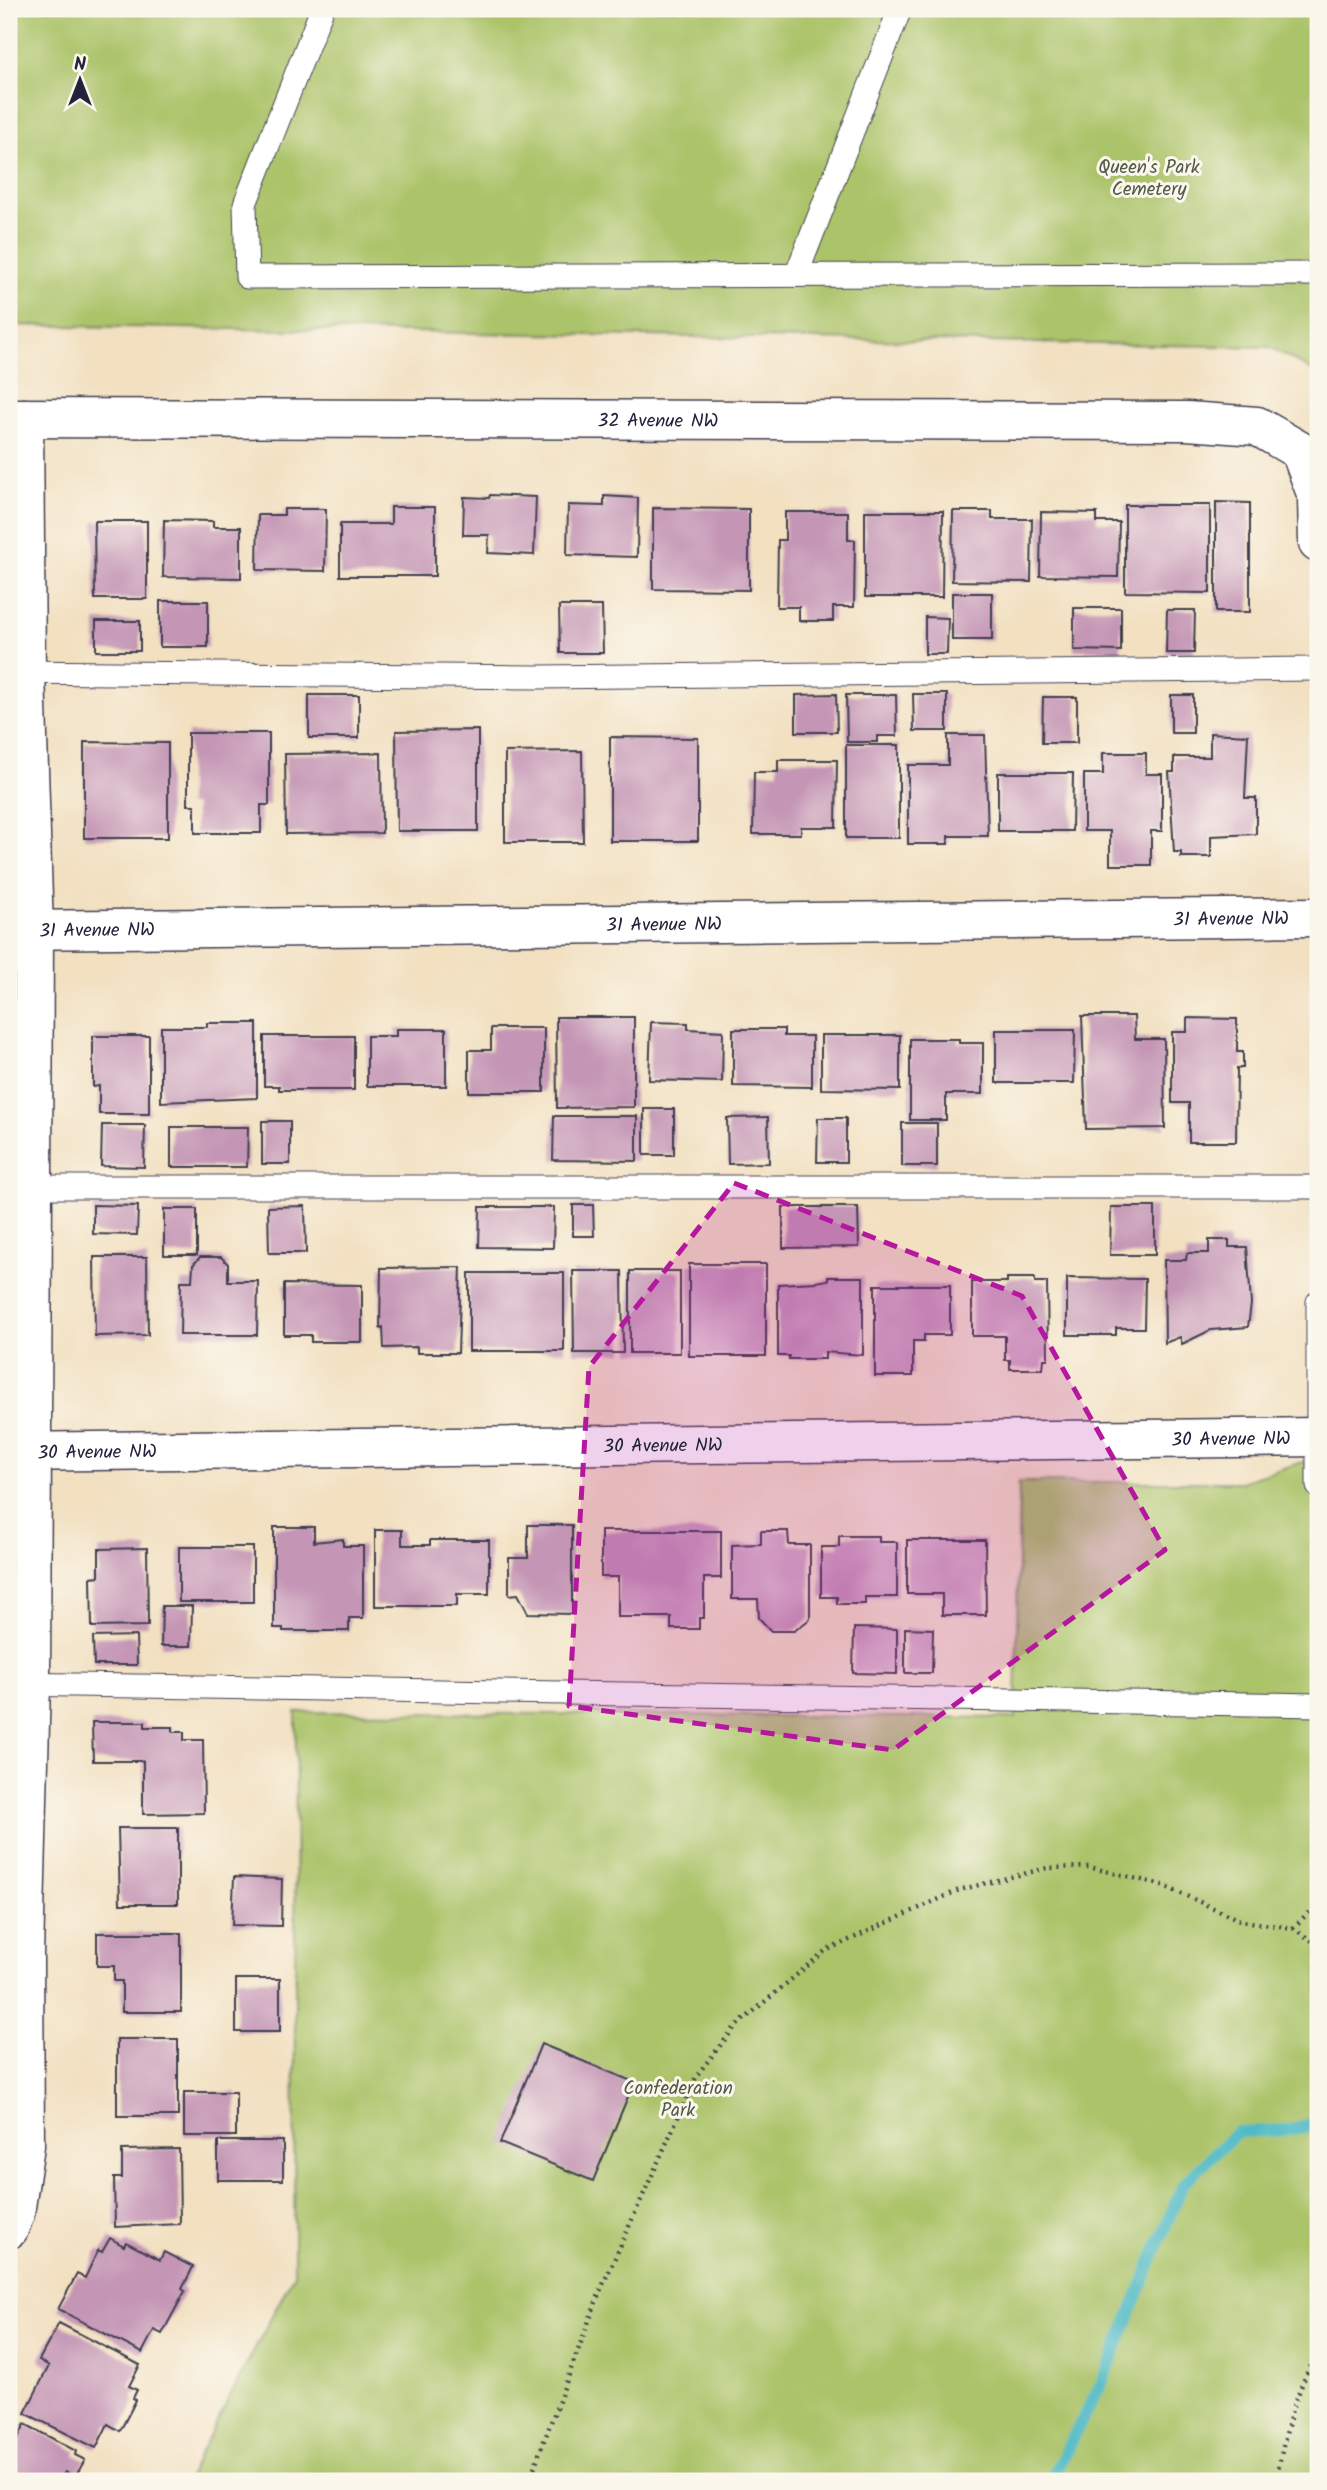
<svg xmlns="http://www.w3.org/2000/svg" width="1327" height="2490" viewBox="0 0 1327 2490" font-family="Kalam,sans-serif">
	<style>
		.green { fill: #abc369; stroke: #667252; stroke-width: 2 }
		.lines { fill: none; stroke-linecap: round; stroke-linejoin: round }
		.stream { stroke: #4dbac6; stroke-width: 12 }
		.building { fill: #c495b5 }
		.lane-casing { stroke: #413e4f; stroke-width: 25 }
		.street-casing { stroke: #413e4f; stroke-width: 41 }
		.path { stroke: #413e4f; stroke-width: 4.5; stroke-dasharray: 2 5; stroke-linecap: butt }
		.lane { stroke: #fff; stroke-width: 23 }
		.street { stroke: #fff; stroke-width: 38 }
		.marked { fill: #b5179e; fill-opacity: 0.2; stroke: #b5179e; stroke-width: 5; stroke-dasharray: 14 9; stroke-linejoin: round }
		.labels { text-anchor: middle; stroke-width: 6; stroke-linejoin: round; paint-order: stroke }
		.park-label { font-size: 19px; fill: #525a4b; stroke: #fbf7ec }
		.street-label { font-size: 19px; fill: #22223b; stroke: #fbf7ec }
	</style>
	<rect width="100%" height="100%" fill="#fbf7ec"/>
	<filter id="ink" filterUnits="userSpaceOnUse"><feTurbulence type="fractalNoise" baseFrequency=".0143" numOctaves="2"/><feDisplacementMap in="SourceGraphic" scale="14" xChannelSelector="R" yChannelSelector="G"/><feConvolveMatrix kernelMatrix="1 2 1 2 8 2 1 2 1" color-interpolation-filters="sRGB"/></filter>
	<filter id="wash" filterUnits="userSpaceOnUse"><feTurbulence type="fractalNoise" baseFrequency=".00686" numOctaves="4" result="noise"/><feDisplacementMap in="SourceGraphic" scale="28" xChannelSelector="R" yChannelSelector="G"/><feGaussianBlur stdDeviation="1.57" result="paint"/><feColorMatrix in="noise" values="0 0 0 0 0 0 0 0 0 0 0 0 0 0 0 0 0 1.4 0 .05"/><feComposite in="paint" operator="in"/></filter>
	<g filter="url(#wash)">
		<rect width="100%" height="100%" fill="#f2e0c1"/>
		<g class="green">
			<path d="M9,9H1318V374L1270,347L9,325Z"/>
			<path d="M1318,1457V2481H186L294,2274L296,1712L1016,1718L1019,1482H1241Z"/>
		</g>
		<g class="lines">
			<path class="stream" d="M1050,2481L1104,2378L1183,2184L1237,2132L1289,2130L1318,2124"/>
		</g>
		<g id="blocks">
			<g class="building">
				<path d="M490,495L536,497L534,555L488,553L489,535H463L464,497L489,498Z"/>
				<path d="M604,496L638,498L637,557L567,555L568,505L604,506Z"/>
				<path d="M1216,502L1250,503V612H1216Z"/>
				<path d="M1125,505H1210V593L1125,592Z"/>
				<path d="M391,507H435V576H340V524H391Z"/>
				<path d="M653,508L749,509V590L653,589Z"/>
				<path d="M284,509H326L325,571L257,570L258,515H284Z"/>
				<path d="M865,511H943L942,597H865Z"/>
				<path d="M953,511H992V519H1032L1031,582L952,581Z"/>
				<path d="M785,512H848V540H855L854,607H833V621H799V607H777L778,540H785Z"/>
				<path d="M1041,512L1097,513V522H1119L1118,577L1040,576Z"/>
				<path d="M164,520L213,521V527H241V578L163,577Z"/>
				<path d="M94,521H147V599H95Z"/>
				<rect x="952" y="593" width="40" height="47"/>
				<rect x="160" y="601" width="48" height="46"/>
				<path d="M559,606H602L603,653H560Z"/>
				<path d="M1074,608H1121V651L1074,650Z"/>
				<path d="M1167,610H1195L1194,653H1166Z"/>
				<path d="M925,617L948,618L947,654H925Z"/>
				<rect x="96" y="621" width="44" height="30"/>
				<path d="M836,694L837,732H796V695Z"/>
				<path d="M913,694H947V731H914Z"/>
				<rect x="309" y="695" width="50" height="43"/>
				<path d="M846,695H896L897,736H877V742H847Z"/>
				<rect x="1171" y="695" width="22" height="38"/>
				<path d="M1043,697H1077V743H1042Z"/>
				<path d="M478,730V831H397L396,731Z"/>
				<path d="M188,733H269V805H261V833H195V805H188Z"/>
				<path d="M1210,733L1248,735L1245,798H1256V834L1211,836V857H1181V852H1174L1169,772H1174V757H1210Z"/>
				<path d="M948,735H985L988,836H948V844H908V765H948Z"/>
				<path d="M610,737L698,738V841H610Z"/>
				<path d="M84,742L168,743V838H84Z"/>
				<rect x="846" y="745" width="53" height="93"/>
				<path d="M582,751L583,842H505V752Z"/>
				<path d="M381,753L382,833L286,834L285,754Z"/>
				<path d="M1103,753H1146V774H1162V831H1151V865H1110V831H1084V774H1103Z"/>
				<path d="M778,760H837L836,827H801V834H753L754,772H778Z"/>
				<path d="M998,773H1073L1072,831H998Z"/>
				<path d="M1082,1016H1134L1135,1039H1164L1165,1128L1086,1129Z"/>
				<path d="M556,1017H634V1107L557,1108Z"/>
				<path d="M1187,1018L1237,1019V1052H1243V1068H1237L1236,1142H1189V1103H1172V1032H1187Z"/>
				<path d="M651,1022L688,1023V1029L723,1031L722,1082L649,1080Z"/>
				<path d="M207,1023H257V1098L161,1102V1027H207Z"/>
				<path d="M491,1028H544V1092H469V1050H491Z"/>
				<path d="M396,1029H446V1086H367V1036H396Z"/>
				<path d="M733,1029H784V1036H812V1087L733,1086Z"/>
				<path d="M996,1030H1075L1074,1083H996Z"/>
				<path d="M821,1035H900V1090L821,1089Z"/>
				<path d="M93,1036H149V1114H99V1086L93,1087Z"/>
				<path d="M264,1036H354V1090H279V1086H264Z"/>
				<path d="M910,1039H959V1043H983V1094H946V1120H910Z"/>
				<rect x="644" y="1109" width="30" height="46"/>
				<path d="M554,1116H637V1161L553,1160Z"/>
				<path d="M768,1117L769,1163L728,1164L727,1118Z"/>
				<path d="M818,1118H846V1162H817Z"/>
				<rect x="262" y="1121" width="28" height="43"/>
				<rect x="902" y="1123" width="35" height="43"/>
				<path d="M102,1125H145L144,1167L101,1166Z"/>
				<path d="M171,1127H248L247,1167H171Z"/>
				<path d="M93,1205L138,1206L137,1235L93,1234Z"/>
				<path d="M573,1205H593L594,1236H573Z"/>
				<path d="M305,1206L306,1253H269L268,1207Z"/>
				<path d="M480,1207H554L553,1248L479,1247Z"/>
				<path d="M783,1207H858L859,1247L783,1248Z"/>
				<path d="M1111,1207H1155V1255H1110Z"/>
				<rect x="164" y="1209" width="33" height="46"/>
				<path d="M1209,1240H1229V1247H1247L1251,1304L1248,1327L1211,1330L1182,1344L1180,1337L1165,1343L1164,1260H1186L1187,1253H1209Z"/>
				<path d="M94,1257H147L148,1335L95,1336Z"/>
				<path d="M200,1257H221L228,1264V1281H258L257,1335H180L181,1281H192L193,1265Z"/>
				<rect x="689" y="1264" width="77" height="92"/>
				<path d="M461,1267L458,1353H417V1347L384,1348L383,1327L380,1328L381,1268Z"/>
				<path d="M573,1271H622L623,1353H574Z"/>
				<rect x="630" y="1271" width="50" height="82"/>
				<rect x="469" y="1273" width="95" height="78"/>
				<path d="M828,1277H863V1355L825,1352V1359H789V1356H778V1284L816,1282L828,1280Z"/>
				<path d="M1007,1278H1035V1282H1047L1048,1359H1044L1043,1369H1010V1360H1005V1336H972V1282H1007Z"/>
				<path d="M1067,1278L1145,1279L1144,1328H1116V1335H1067Z"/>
				<path d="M284,1284L362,1285V1342H311V1335H284Z"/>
				<path d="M875,1285H950V1335H924V1341H913V1376H875Z"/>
				<path d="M528,1525H572V1614L528,1613L518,1594L509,1595V1558H528Z"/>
				<path d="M274,1527H314V1542L343,1539V1546H363V1618H349V1631H283V1628H274Z"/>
				<path d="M375,1530H402V1545H430V1540H489V1594H457V1606H375Z"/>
				<path d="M601,1531H721V1578H704V1618H699V1629H671V1617H618V1577H601Z"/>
				<path d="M761,1531H788L789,1545H810V1619L794,1631H771L759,1618L758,1599H732V1545L761,1544Z"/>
				<path d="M839,1536H879V1542H897V1597H865V1604H837V1597H821V1547H839Z"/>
				<path d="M907,1540H985L986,1615H942V1594H907Z"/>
				<rect x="179" y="1547" width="74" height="55"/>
				<path d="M147,1548L148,1626L92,1627L91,1577L99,1576V1549Z"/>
				<path d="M162,1606H192L191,1646H161Z"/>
				<path d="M854,1628L897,1629V1674L853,1673Z"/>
				<path d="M905,1628L933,1629L932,1673H905Z"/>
				<path d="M136,1636L137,1665H94L93,1637Z"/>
				<path d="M92,1722H145V1727H173V1732H184V1740H203L204,1813L143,1814V1761H93Z"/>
				<path d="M118,1828H178V1904H120Z"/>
				<path d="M234,1877L282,1879L281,1926L232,1925Z"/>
				<path d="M97,1933H181V2012H122V1981H114V1966H97Z"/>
				<rect x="236" y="1979" width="44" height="53"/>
				<rect x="117" y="2039" width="61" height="77"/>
				<path d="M541,2044L634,2082L593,2181L500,2143Z"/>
				<rect x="184" y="2092" width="52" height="44"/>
				<rect x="218" y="2141" width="65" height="39"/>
				<path d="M179,2149L180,2224L115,2227L114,2178H122V2150Z"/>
				<path d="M110,2238L124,2246L126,2242L160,2260L164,2252L193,2267L182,2289L185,2291L162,2334L154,2330L142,2353L58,2309L77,2274L85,2278L98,2250L102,2252Z"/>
				<path d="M59,2323L140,2365L129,2386L137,2390L133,2398L136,2400L120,2431L108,2424L96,2448L25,2413L49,2366L39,2360Z"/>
				<path d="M25,2424L76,2451L75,2455L85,2460L75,2477L65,2472L60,2481H9V2455Z"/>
			</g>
		</g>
	</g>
	<g filter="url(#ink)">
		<use href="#blocks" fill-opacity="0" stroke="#413e4f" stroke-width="2"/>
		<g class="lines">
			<g class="lane-casing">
				<g id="lane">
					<path d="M322,9L245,204L247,277L1318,274"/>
					<path d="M797,273L900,9"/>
					<path d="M15,672L538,677L1318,669"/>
					<path d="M9,1187H1318"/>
					<path d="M1318,1302V1486"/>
					<path d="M9,1684L1318,1705"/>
				</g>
			</g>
			<g class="street-casing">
				<g id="street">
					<path id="s1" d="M9,418L1187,421L1257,426L1300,451L1317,496L1318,543"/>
					<path id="s2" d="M11,930L1318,917"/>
					<path id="s3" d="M9,1452L1318,1437"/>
					<path d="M9,2229L15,2214L25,2145L24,1956L31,1684L34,931L26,672L24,418"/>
				</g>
			</g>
			<g class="path">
				<path d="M1293,1928L1318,1903"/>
				<path d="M529,2481L601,2289L697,2075L735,2027L825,1951L959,1890L1047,1868L1089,1867L1162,1885L1242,1921L1293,1928L1318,1945"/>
				<path d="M1275,2481L1292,2409L1318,2346"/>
			</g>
			<use href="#lane" class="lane"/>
			<use href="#street" class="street"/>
		</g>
	</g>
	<path class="marked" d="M734,1183L1022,1296L1165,1550L893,1750L569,1706L589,1367Z"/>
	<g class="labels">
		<g class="park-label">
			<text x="1149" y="173">Queen's Park<tspan x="1149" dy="22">Cemetery</tspan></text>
			<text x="678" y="2094">Confederation<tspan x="678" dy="22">Park</tspan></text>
		</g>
		<g class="street-label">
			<text dy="7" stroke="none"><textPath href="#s1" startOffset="649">32 Avenue NW</textPath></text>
			<text dy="7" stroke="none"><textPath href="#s2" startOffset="1220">31 Avenue NW</textPath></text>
			<text dy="7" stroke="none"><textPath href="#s2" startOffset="653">31 Avenue NW</textPath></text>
			<text dy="7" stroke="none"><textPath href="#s2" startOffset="86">31 Avenue NW</textPath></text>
			<text dy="7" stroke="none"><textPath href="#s3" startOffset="1222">30 Avenue NW</textPath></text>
			<text dy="7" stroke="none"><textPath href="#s3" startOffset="654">30 Avenue NW</textPath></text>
			<text dy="7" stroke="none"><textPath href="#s3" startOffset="88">30 Avenue NW</textPath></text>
		</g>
	</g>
	<rect width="1327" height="2490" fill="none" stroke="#fbf7ec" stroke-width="35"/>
	<g transform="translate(80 80)" stroke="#fbf7ec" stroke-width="5" paint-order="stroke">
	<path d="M0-5L12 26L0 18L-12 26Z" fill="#22223b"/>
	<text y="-10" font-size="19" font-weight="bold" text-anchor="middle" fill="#22223b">N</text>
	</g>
</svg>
